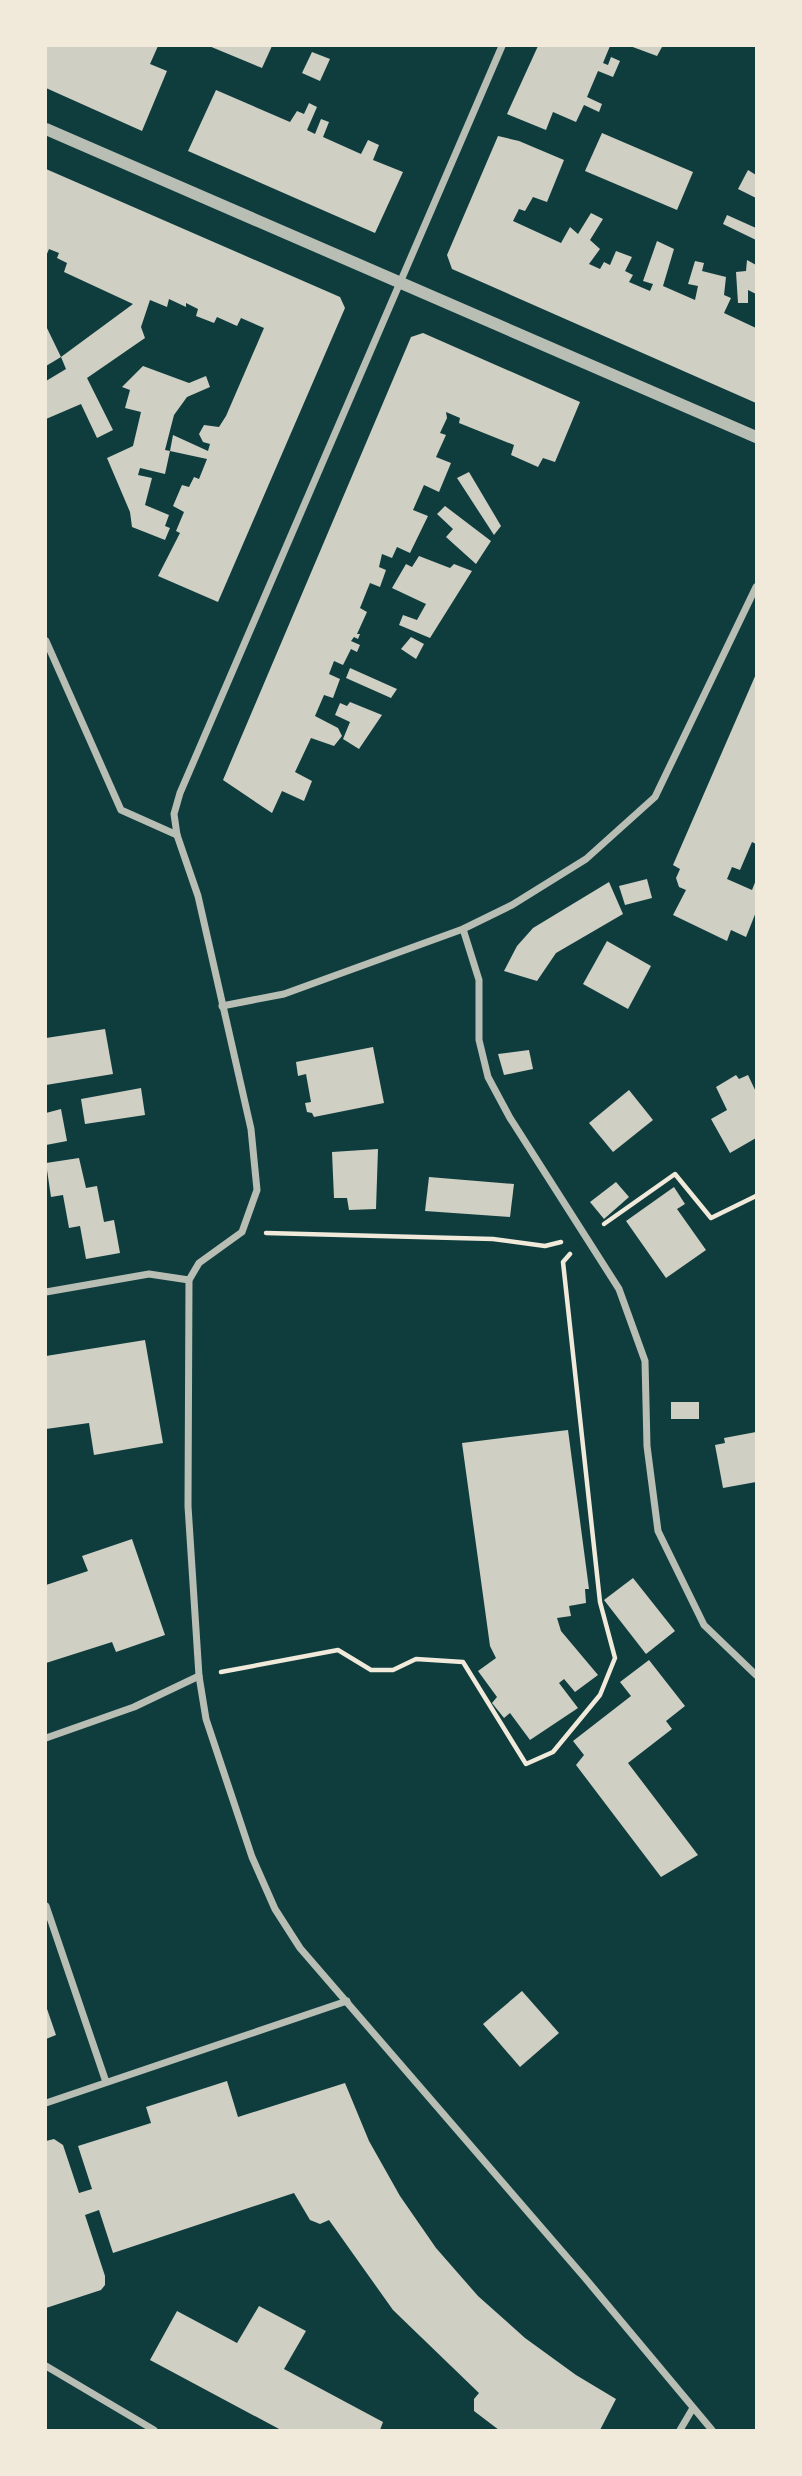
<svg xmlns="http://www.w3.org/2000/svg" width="802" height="2476" viewBox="0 0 802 2476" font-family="Georgia,serif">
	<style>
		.building { fill: #cfcfc3 }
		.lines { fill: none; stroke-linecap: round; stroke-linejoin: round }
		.path { stroke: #f1e9da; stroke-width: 4.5 }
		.minor { stroke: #b8beb3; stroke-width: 7 }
		.tertiary { stroke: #b8beb3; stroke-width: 12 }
	</style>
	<rect width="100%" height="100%" fill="#0f3d3e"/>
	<g class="building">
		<path d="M46,46H158L150,64L167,71L142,131L46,88Z"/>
		<path d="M209,46H272L262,68Z"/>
		<path d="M538,46H610L603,63L608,65L611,57L620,61L613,77L598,71L587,97L602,104L599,112L584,105L576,122L553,112L546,130L507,114Z"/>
		<path d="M630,46H659L662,47L657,56Z"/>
		<path d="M312,52L330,59L320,81L302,73Z"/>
		<path d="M216,90L290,122L297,111L304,114L309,103L317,107L307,130L315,134L321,119L329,122L323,137L361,154L368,140L379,145L373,160L403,172L375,233L188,151Z"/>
		<path d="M602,133L693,172L677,210L585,171Z"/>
		<path d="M498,136L519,141L564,160L547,202L533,197L525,211L519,209L513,221L561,243L570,227L578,234L591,213L603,219L590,240L600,249L589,264L600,269L604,262L610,265L616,251L632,257L625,271L633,275L629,282L650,291L653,284L643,281L657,241L674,249L663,286L695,300L698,286L688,284L695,261L704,263L702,271L726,277L724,295L731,298L724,313L756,328V403L452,269L447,255Z"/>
		<path d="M46,169L340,297L345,308L218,602L158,576L180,533L176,531L184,512L173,506L182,485L189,487L194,477L199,479L207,459L170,451L173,435L208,451L210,444L203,442L199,434L204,425L219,427L226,416L264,328L241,318L237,326L217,317L214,323L196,316L198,309L186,303V307L169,299L167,307L150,300L141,327L145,338L87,378L113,430L97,438L81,404L46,419V381L66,369L61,357L133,304L64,272L67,263L57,258L59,253L49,249L46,256Z"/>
		<path d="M748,170L756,175V198L738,189Z"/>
		<path d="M727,215L756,228V240L723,224Z"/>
		<path d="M747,260L756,265V294L748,290V303H738L736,272L746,271Z"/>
		<path d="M46,326L61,357L46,366Z"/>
		<path d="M423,333L580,402L555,462L543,458L538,467L511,455L514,445L459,423L460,418L446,412L447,418L440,433L446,435L436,457L451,463L439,492L424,485L413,510L428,516L410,553L397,547L392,558L382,554L379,567L386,570L380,587L370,583L360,608L367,612L357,634H360L358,639L354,637L351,641L360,645L357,652L351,649L343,665L334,661L329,674L340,679L333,698L324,695L315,716L338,728L342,736L334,746L311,738L295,772L312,781L304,801L282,791L272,813L223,780L411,337Z"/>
		<path d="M143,366L189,383L206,376L210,387L187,397L174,415L165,450L170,451L165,474L140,468L138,475L152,478L145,505L169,515L165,526L170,528L165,540L132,527L130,512L107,458L133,446L141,412L125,408L130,390L122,387Z"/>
		<path d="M469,472L501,526L494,535L457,478Z"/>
		<path d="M445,506L491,541L476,564L446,537L453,529L437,514Z"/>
		<path d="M419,556L450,568L454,564L472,571L430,638L399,625L403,615L417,620L426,604L392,588L406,564L412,567Z"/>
		<path d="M411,637L424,644L416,659L401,649Z"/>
		<path d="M350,668L397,689L391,698L346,678Z"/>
		<path d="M756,674V844L752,842L740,870L732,867L727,879L752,890L756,880V912L746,937L731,930L727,941L673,915L686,890L679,887L676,878L680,869L673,865Z"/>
		<path d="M350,702L382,715L359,749L343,739L350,722L335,715L340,703L347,706Z"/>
		<path d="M647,879L652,898L625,905L619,886Z"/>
		<path d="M609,882L623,914L556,953L537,981L504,971L517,946L533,928Z"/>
		<path d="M607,941L651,966L628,1009L583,984Z"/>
		<path d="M105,1029L113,1074L46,1085V1038Z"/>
		<path d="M373,1047L384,1103L314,1117L312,1113L307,1112L305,1103L311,1102L306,1074L298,1076L296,1062Z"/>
		<path d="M529,1050L533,1069L504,1075L498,1054Z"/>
		<path d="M736,1075L739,1079L748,1075L756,1092V1138L730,1153L711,1119L727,1110L716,1087Z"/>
		<path d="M141,1088L145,1115L85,1124L81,1099Z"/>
		<path d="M629,1090L653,1120L613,1152L589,1123Z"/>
		<path d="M61,1109L67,1141L46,1145V1113Z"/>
		<path d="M378,1149L376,1209L349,1210L347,1198H334L332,1152Z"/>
		<path d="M79,1158L86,1188L97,1186L104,1222L114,1220L120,1253L86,1259L80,1226L69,1228L63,1195L51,1197L46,1163Z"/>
		<path d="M429,1177L514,1184L510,1217L425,1211Z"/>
		<path d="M616,1182L629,1197L604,1219L590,1202Z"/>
		<path d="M674,1187L685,1204L677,1209L706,1250L666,1278L626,1221Z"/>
		<path d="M145,1340L163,1443L94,1455L89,1423L46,1429V1356Z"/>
		<rect x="671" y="1402" width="28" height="17"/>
		<path d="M568,1430L589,1589H585L586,1603L569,1606L571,1616L557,1618L561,1631L598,1675L575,1692L564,1679L559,1683L578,1708L530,1740L510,1713L504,1718L492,1703L497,1697L478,1671L496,1658L490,1646L462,1443Z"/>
		<path d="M756,1432V1482L723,1488L715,1445L725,1443L724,1438Z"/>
		<path d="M132,1539L165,1635L116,1652L112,1642L46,1663V1585L88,1571L82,1556Z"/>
		<path d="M633,1578L675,1631L646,1654L604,1600Z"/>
		<path d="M649,1660L685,1706L666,1721L672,1729L628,1763L698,1855L661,1877L576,1765L584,1755L573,1741L631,1696L620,1682Z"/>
		<path d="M522,1991L559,2033L520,2067L483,2024Z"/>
		<path d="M46,2006L56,2035L46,2039Z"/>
		<path d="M227,2081L238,2117L345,2083L369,2141L400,2196L436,2248L478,2296L525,2338L576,2375L616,2399L600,2430H499L474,2411V2399L479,2393L393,2310L329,2220L320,2224L310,2220L294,2193L113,2253L99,2210L85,2215L105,2276V2285L101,2290L46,2308V2141L54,2139L63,2145L79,2193L92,2189L78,2146L151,2123L146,2107Z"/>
		<path d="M259,2306L306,2331L284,2369L383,2422L380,2430H281L150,2360L177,2311L237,2343Z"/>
	</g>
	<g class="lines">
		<g class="path">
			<path d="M604,1224L675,1174L711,1218L756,1196"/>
			<path d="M266,1233L493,1239L545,1246L561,1242"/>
			<path d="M221,1672L338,1650L371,1670H393L416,1659L463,1662L526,1764L553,1752L600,1695L615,1658L600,1602L563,1262L570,1254"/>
		</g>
		<g class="minor">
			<path d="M502,46L180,793L174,814L177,835L198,896L251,1129L257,1190L242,1232L199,1263L189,1280L188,1506L199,1676L206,1719L252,1857L275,1909L300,1948L585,2278L712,2430"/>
			<path d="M46,641L121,810L177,835"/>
			<path d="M463,929L479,980V1040L488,1077L510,1118L619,1289L645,1361L647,1446L658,1531L704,1625L756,1675"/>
			<path d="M222,1006L284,994L463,929L512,905L586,859L655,797L756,587"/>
			<path d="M46,1292L149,1274L189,1280"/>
			<path d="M46,1738L134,1707L199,1676"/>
			<path d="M46,1906L106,2082"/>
			<path d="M46,2103L347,2001"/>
			<path d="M46,2366L154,2430"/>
			<path d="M680,2430L693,2408"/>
		</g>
		<path class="tertiary" d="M46,129L756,437"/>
	</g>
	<rect width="802" height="2476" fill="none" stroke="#f1e9da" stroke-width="94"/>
</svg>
